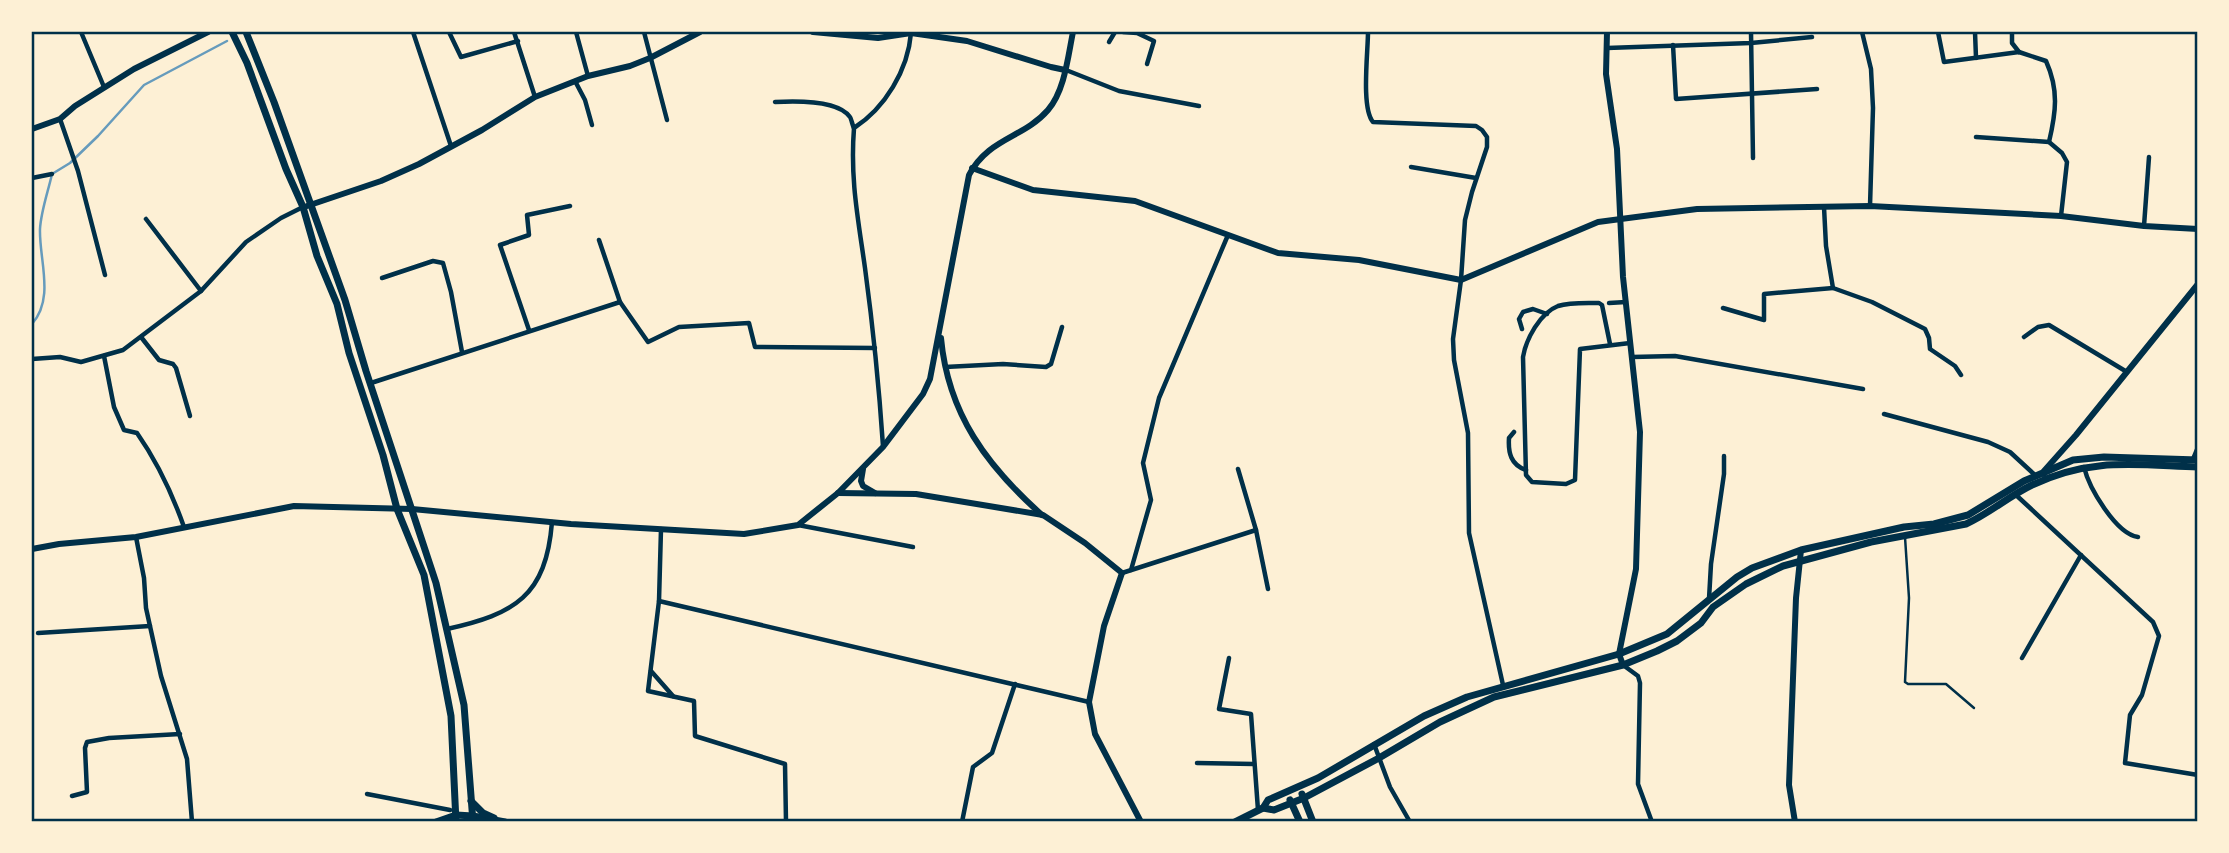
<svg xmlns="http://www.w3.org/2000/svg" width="2229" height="853" viewBox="0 0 2229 853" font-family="'Public Sans',sans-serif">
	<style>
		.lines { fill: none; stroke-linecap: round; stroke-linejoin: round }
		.stream { stroke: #669bbc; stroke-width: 2.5 }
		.service { stroke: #003049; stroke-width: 2.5 }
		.minor { stroke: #003049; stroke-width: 4.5 }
		.tertiary { stroke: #003049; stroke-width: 6 }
		.secondary { stroke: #003049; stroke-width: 7 }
		.primary { stroke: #003049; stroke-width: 7 }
		.neatline { fill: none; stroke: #003049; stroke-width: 2.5 }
	</style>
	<rect width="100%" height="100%" fill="#fdf0d5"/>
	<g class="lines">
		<path class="stream" d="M32,324C55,298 39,260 40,229C41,211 48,192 52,174L70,163L98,136L144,85L227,41"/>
		<path class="service" d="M1905,537L1909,598L1905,682L1908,684H1946L1974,708"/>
		<g class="minor">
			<path d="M81,32L104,87"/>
			<path d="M413,32L451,146"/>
			<path d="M449,32L461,57L518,41"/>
			<path d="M514,32L535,97"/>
			<path d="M576,32L588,76"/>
			<path d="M644,32L667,120"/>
			<path d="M1123,32L1137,33L1154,41L1147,64"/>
			<path d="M1368,32C1368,52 1361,108 1373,122L1476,126L1482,130L1487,137V147L1472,192L1465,220L1461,280L1453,339L1454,360L1468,433L1469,533L1503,685"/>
			<path d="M1751,32L1753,158"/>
			<path d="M1862,32L1871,69L1873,108L1870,206"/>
			<path d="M1938,32L1944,62L2019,52L2046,61C2059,90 2056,112 2049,142"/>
			<path d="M1975,32L1976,58"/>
			<path d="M2012,32V43L2019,52"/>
			<path d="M1109,42L1115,32"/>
			<path d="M1673,45L1676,99L1817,89"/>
			<path d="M1607,48L1751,43L1812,37"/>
			<path d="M1066,70L1119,91L1199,106"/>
			<path d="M575,81L585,100L592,125"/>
			<path d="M775,102C794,101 838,100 850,117C851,118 853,127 854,128"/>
			<path d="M60,119L78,171L105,275"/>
			<path d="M1976,137L2049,142L2062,153L2067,162L2061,216"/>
			<path d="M1411,167L1476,178"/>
			<path d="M32,178L52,174"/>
			<path d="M1824,207L1826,246L1833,288L1872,302L1925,329L1929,338L1930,349L1955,366L1961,375"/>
			<path d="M146,219L201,291"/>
			<path d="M2144,226L2149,157"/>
			<path d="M382,278L433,261L443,263L451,292L462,352"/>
			<path d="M620,302L648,342L679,327L749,323L755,347L875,348"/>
			<path d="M1609,303L1626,302"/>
			<path d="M1723,308L1764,320V294L1833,288"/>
			<path d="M1522,329L1519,319L1523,312L1533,309L1547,314"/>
			<path d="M529,330L500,245L529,235L527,215L570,206"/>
			<path d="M141,337L159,360L173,364L176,368L190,416"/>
			<path d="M2024,337L2038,327L2049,325L2127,372"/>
			<path d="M1610,344L1602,305L1599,303C1587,303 1570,302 1558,306C1540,313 1526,339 1523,357L1526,475L1532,482L1566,484L1575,480L1580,349L1630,343"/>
			<path d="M104,356L114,407L124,430L137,433C158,463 172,493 184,527"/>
			<path d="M1632,357L1675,356L1863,389"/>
			<path d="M32,359L60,357L81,362L123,350L201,291L246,242L281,218L303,207"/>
			<path d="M945,367L1003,364L1046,367L1051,364L1062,327"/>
			<path d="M371,383L620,302L599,240"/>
			<path d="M1884,414L1988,442L2010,452L2036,476"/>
			<path d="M1514,432L1509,438C1508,453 1511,465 1526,470"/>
			<path d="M883,446C879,386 873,327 865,268C858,218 850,179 854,128C885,108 908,70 911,33"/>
			<path d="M2193,459L2198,447"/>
			<path d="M2084,467C2089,488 2116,534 2138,537"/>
			<path d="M1238,469L1256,530L1268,589"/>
			<path d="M2016,495L2153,622L2159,636L2142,695L2130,715L2125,763L2198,775"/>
			<path d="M798,525L913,547"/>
			<path d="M661,529L659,601L648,691L694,701L695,736L785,764L786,822"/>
			<path d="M136,537L144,578L146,608L161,676L187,759L192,822"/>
			<path d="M1131,570L1151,500L1143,463L1159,398L1228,235"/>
			<path d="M1122,573L1256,530"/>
			<path d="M1709,599L1711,564L1724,474V456"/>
			<path d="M659,601L1089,702"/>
			<path d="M447,629C515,614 546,596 552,522"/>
			<path d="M38,633L150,626"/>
			<path d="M1229,658L1219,709L1251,714L1258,810"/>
			<path d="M2022,658L2081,555"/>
			<path d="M1623,665L1638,676L1640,683L1638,784L1652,822"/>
			<path d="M651,671L673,696"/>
			<path d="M1374,744L1390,787L1410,822"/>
			<path d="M1197,763L1254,764"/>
			<path d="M367,794L450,810"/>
			<path d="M72,796L87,792L85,748L87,742L109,738L180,734"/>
			<path d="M962,822L973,767L992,753L1015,684"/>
		</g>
		<g class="tertiary">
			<path d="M813,32L878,38L911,33L967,41L1051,67L1065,70"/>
			<path d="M1607,32L1606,74L1617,149L1623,277L1640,432L1636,569L1619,654L1623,665"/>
			<path d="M32,129L60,119L75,106L134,69L208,32"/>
			<path d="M972,168L1033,190L1135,201L1278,253L1359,260L1461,280L1598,222L1697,209L1870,206L2061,216L2144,226L2198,229"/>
			<path d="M307,206L381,181L419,164L482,130L535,97L588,76L630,66L650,58L700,32"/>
			<path d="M941,338C948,414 987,466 1042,515"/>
			<path d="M863,469L861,481L863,486L875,493"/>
			<path d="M2044,474V471L2076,435L2198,284"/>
			<path d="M838,493L916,494L1043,515L1085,543L1122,573L1104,626L1089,702L1095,734L1141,822"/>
			<path d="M32,549L59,544L136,537L294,506L412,509L571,524L744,534L798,525L838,493L883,447L923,394L930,379L969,175C988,138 1024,138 1048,110C1065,90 1068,56 1073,32"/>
			<path d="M1795,822L1789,785L1796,598L1801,550"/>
		</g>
		<g class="secondary">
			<path d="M1302,794L1313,822"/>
			<path d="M1290,800L1300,822"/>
			<path d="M1263,808L1268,800L1318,778L1424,716L1467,697L1619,654L1667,634L1737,577L1752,568L1801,550L1904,527L1934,524L1968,515L2024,481L2073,460L2104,457L2198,460"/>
			<path d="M473,816L505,822"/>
			<path d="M1235,822L1263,808L1274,810L1304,798L1379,758L1440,722L1494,697L1623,665L1657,651L1677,641L1701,623L1713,607L1746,584L1783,566L1871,542L1966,524C1990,513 2009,496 2032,485C2091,457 2135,465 2198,467"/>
		</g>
		<g class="primary">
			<path d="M232,32L247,63L286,169L303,207L317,256L337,304L349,353L383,455L397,509L424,575L451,716L456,822"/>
			<path d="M246,32L274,102L345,300L366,371L436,583L464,705L473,822"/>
			<path d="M471,801L483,813L494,818"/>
			<path d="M436,822L456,815L473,816"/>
		</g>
	</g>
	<rect width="2229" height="853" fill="none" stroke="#fdf0d5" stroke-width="66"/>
	<rect x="33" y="33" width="2163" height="787" class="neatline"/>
</svg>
